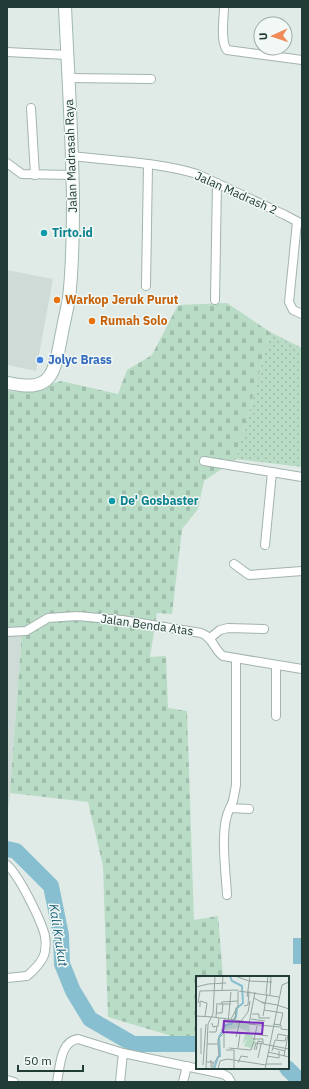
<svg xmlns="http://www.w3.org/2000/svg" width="309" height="1089" viewBox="0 0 309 1089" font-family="'IBM Plex Sans',sans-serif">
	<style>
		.built { fill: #cfdbd6 }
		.grass { fill: url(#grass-dots) }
		.cemetery { fill: url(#cemetery-stones) }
		.water { fill: #88bfd0 }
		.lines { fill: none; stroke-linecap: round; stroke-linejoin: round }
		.river { stroke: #88bfd0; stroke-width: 16 }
		.street-casing { stroke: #a3b3ae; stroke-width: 10 }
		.secondary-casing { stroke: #9fb7b0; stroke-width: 14 }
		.street { stroke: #fff; stroke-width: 8 }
		.secondary { stroke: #fff; stroke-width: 12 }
		.culture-dot { fill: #0f9aa8; stroke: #f1f8f5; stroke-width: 1.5 }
		.food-dot { fill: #e8710a; stroke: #f1f8f5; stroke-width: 1.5 }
		.shop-dot { fill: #3f7fe0; stroke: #f1f8f5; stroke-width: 1.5 }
		.labels { text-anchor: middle; stroke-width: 3; stroke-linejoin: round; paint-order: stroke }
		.street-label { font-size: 12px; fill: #213b36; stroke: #f1f8f5 }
		.culture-label { font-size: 12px; font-weight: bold; fill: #0d838f; stroke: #f1f8f5; text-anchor: start }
		.food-label { font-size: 12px; font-weight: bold; fill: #c56008; stroke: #f1f8f5; text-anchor: start }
		.shop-label { font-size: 12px; font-weight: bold; fill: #366cbe; stroke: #f1f8f5; text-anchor: start }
		.water-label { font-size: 13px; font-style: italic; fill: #1c6077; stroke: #f1f8f5 }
		.inset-river { fill: none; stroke: #88bfd0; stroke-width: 2 }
		.inset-road { fill: none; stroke: #94a5a0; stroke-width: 1 }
		.view { fill: #7b2cbf; fill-opacity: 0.15; stroke: #7b2cbf; stroke-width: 2 }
		.inset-edge { fill: none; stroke: #213b36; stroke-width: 2 }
	</style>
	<defs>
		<pattern id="grass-dots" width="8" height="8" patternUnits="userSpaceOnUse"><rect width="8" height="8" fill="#b9dcc6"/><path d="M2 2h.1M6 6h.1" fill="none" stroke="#9fbeab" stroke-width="1.8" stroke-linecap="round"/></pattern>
		<pattern id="cemetery-stones" width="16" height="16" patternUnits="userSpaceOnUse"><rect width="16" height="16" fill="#b9dcc6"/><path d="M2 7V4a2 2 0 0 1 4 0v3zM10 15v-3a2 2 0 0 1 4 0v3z" fill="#9fbeab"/></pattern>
	</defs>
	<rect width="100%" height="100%" fill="#e0ebe7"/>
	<g class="built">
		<path d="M7,270L53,279L36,371L7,365Z"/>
		<path d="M22,631L10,793L7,817V633Z"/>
	</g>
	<path class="grass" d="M270,332L302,348V467L236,459Z"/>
	<path class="cemetery" d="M227,303L270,332L236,459L204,481L198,509L182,529L172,614L157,613L150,657L166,656L168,708L187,711L194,920L218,916L223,977H197V1043H195L108,1017L103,866L88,802L10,793L22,632L7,633V391L25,392L61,381L118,394L127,370L152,355L178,305Z"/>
	<rect class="water" x="293" y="938" width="9" height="26"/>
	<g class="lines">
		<g class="river">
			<path d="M7,849L16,851L51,886L61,935L62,964L73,991L90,1019L133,1044H197"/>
			<path d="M287,1068L301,1082"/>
		</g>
		<g class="street-casing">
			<g id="street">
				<path d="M224,7C224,18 220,42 227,50L302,60"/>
				<path d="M7,52L67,55"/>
				<path d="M68,78L151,79"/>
				<path d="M31,108L35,175"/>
				<path d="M72,156C113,161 157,162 197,174L285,215L302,224"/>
				<path d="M7,163L22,174L72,175"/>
				<path d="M297,222L289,302L293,310L302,314"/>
				<path d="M146,286L148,165"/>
				<path d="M215,300L217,183"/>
				<path d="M204,461L302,477"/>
				<path d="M265,545L272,472"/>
				<path d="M234,564L249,575L302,571"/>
				<path d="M7,632L26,631L48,618L77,616L122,620L201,633C213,637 214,650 223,656L302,669"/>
				<path d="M210,638L220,630L228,628L264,629"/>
				<path d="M236,659V785L233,801L230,808L249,809"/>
				<path d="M276,665V716"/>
				<path d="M7,865C19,875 41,920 45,936C46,941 46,946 45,951C44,960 34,970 27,976L7,978"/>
				<path d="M227,895C226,872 219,827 230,808"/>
				<path d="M7,1080L14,1082"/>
				<path d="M57,1082C60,1068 60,1041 78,1039L123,1053L223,1074L228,1077L231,1082"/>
				<path d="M120,1082L123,1053"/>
				<path d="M183,1082L187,1066"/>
			</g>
		</g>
		<g class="secondary-casing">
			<path id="secondary" d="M7,383C21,385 39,390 49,377C57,367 59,346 62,333C64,321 67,310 69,298C73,264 73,231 73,198C72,134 68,71 65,7"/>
		</g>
		<use href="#street" class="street"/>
		<use href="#secondary" class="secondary"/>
	</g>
	<g class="culture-dot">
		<circle cx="44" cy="233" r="4"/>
		<circle cx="112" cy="501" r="4"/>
	</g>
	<g class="food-dot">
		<circle cx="57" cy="300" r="4"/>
		<circle cx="92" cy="321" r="4"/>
	</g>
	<circle class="shop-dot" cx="40" cy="360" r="4"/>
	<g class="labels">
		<g class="street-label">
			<text transform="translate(71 156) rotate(-92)" y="4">Jalan Madrasah Raya</text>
			<text transform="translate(236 193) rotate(24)" y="4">Jalan Madrash 2</text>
			<text transform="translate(147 625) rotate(8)" y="4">Jalan Benda Atas</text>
		</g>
		<g class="culture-label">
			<text x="52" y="237">Tirto.id</text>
			<text x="120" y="505">De' Gosbaster</text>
		</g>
		<g class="food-label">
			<text x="65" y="304">Warkop Jeruk Purut</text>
			<text x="100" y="325">Rumah Solo</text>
		</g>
		<g class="shop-label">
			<text x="48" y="364">Jolyc Brass</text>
		</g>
		<g class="water-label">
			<text transform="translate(59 935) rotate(81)" y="5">Kali Krukut</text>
		</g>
	</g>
	<g transform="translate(196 976)">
		<rect width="93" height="93" fill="#e0ebe7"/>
		<path d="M50,55L57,60L60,67L55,72L48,70L51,62L46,69Z" fill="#b9dcc6"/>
		<path d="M44,45L53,47L54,56L43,52L29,54L30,49Z" fill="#b9dcc6"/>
		<path class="inset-river" d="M18,93L22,81L24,80L23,61L30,49L35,48L40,41L41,32L47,27L46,10L36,5L34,0"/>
		<path class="inset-road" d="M39,0L53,5M0,1L14,0M53,5L76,6M0,11L12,8L30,7M26,14L27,0M43,15L83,21M35,16L32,47L39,42L40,32M59,16L53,48L84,51M70,18L72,0M74,19L75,0M51,21L54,0M58,22L69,28M65,26L81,29M2,27L4,15L42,14M22,28H35M25,28L26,26L42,25M81,29L93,33M48,30L52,29L53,15M4,31V25L11,27L9,40M68,34L87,37L84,49M20,37H26L27,28M56,38H63V42H74M0,40L17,41M67,40L71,18M17,41L53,46M20,41L21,27M35,43L42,30V15M55,43L69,45M45,45L52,36L54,25M16,47L17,51L22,50L23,42M77,48L85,49V53L93,54M25,54L28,53L29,42M13,56H20L21,50M58,58L72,60M40,61L44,45M57,63H67V68L93,73M81,63L82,58L92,60M58,64L61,50M11,68H22L23,80L17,88M22,68V63L28,57V72M33,72L55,74L58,65M42,72L44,58M77,72L89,75M30,74H38V93M58,74L60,67L66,68V66M60,74L62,65L66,66M76,75L79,64L89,65L90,61M72,76L93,81M5,78V52M71,80L83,82V75M88,80L92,59M62,82L65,68M11,86H17V91H15V84M42,87L45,80L52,81M70,88H86M7,89L10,48M10,93L12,48L17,38L19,0M22,93L24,85L31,83L70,89M69,93L86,9L93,6"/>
		<path class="view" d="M28,45L67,47L66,58L27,56Z"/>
		<rect width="93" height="93" class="inset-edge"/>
	</g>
	<rect width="309" height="1089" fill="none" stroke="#213b36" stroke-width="16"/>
	<g transform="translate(273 36) rotate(267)"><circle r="19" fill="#f1f8f5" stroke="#9eaca9"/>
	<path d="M0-3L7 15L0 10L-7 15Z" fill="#f18a59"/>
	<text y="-6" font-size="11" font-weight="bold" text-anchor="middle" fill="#213b36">U</text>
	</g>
	<path d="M18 1065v6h65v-6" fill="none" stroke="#213b36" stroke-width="2"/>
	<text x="24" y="1065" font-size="12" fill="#213b36" stroke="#f1f8f5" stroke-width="3" paint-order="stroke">50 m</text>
</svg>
